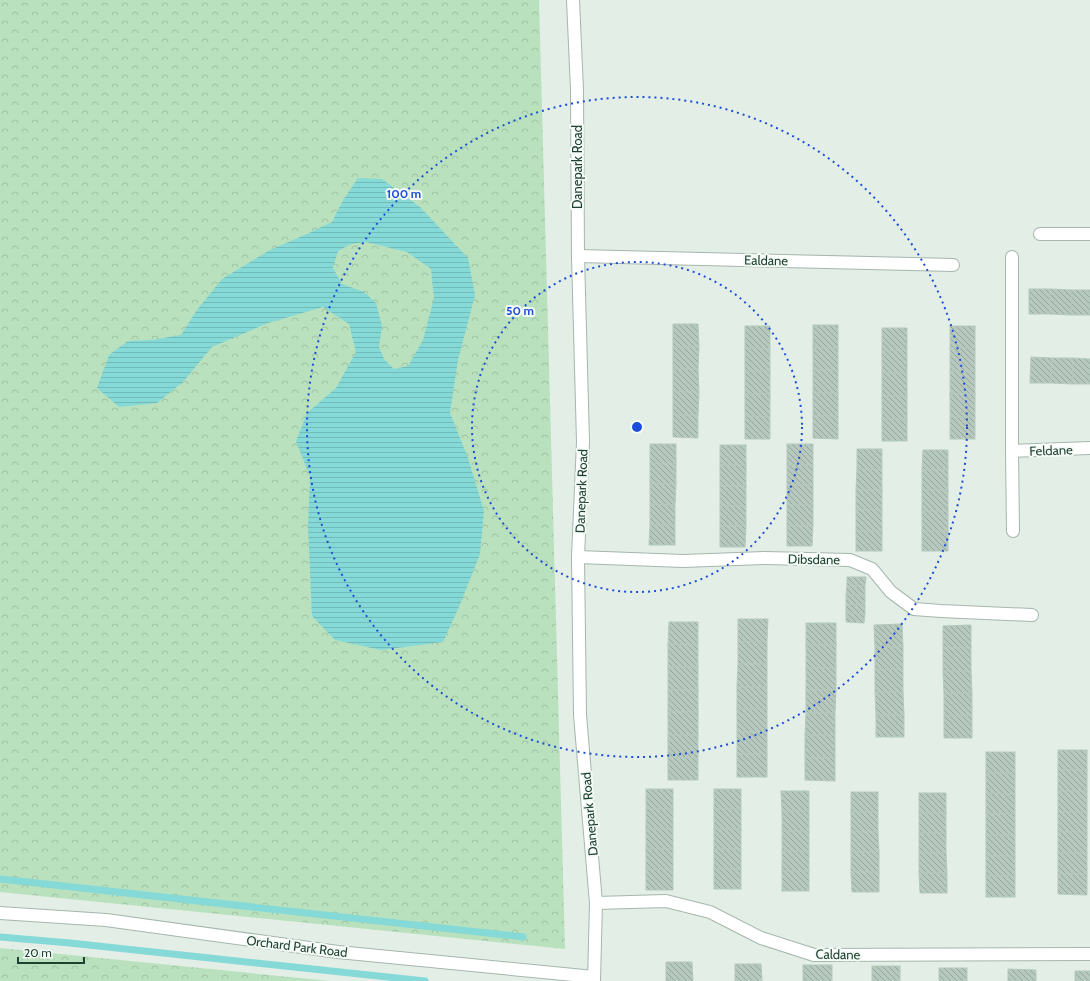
<svg xmlns="http://www.w3.org/2000/svg" width="1090" height="981" viewBox="0 0 1090 981" font-family="Cabin,sans-serif">
	<style>
		.forest { fill: url(#forest-crowns) }
		.water { fill: url(#water-rules); fill-rule: evenodd }
		.lines { fill: none; stroke-linecap: round; stroke-linejoin: round }
		.stream { stroke: #85d9d6; stroke-width: 7 }
		.building { fill: url(#building-back-hatch); stroke: #b4c9bc }
		.lane-casing { stroke: #a5b7ad; stroke-width: 14 }
		.street-casing { stroke: #a5b7ad; stroke-width: 14 }
		.lane { stroke: #fff; stroke-width: 12 }
		.street { stroke: #fff; stroke-width: 12 }
		.ring { fill: none; stroke: #1d4ed8; stroke-width: 2; stroke-dasharray: 2 4 }
		.labels { text-anchor: middle; stroke-width: 4; stroke-linejoin: round; paint-order: stroke }
		.street-label { font-size: 13px; fill: #204232; stroke: #f4faf6 }
		.centre { fill: #1d4ed8; stroke: #f4faf6; stroke-width: 2 }
		.ring-label { font-size: 12px; text-anchor: middle; font-weight: bold; fill: #1d4ed8; stroke: #f4faf6; stroke-width: 4; stroke-linejoin: round; paint-order: stroke }
	</style>
	<defs>
		<pattern id="forest-crowns" width="20" height="18" patternUnits="userSpaceOnUse"><rect width="20" height="18" fill="#b9e1bd"/><path d="M2 6a3 3 0 1 1 6 0M12 15a3 3 0 1 1 6 0" fill="none" stroke="#9fc2a3"/></pattern>
		<pattern id="water-rules" width="6" height="5" patternUnits="userSpaceOnUse"><rect width="6" height="5" fill="#85d9d6"/><path d="M0 2.5h6" fill="none" stroke="#73bbb8"/></pattern>
		<pattern id="building-back-hatch" width="6" height="6" patternUnits="userSpaceOnUse"><rect width="6" height="6" fill="#b7c9bf"/><path d="M-1 5l2 2M0 0l6 6M5-1l2 2" fill="none" stroke="#94a59c"/></pattern>
	</defs>
	<rect width="100%" height="100%" fill="#e3eee7"/>
	<g class="forest">
		<path d="M0,0H539L565,949L0,892Z"/>
		<path d="M0,948L330,981H0Z"/>
	</g>
	<path class="water" d="M358,178L382,179L420,207L468,258L475,295L458,360L450,413L468,458L484,511L480,554L459,607L443,642L381,650L335,640L312,616L308,526L310,477L296,441L307,413L336,388L356,352L349,324L323,307L268,323L212,347L183,382L157,403L119,407L97,388L109,355L128,341L152,340L181,335L197,310L222,279L270,250L307,234L332,222L343,200ZM366,242L407,252L431,269L434,298L423,340L408,366L394,369L384,359L379,347L382,326L376,303L364,292L342,284L333,268L338,251L351,244Z"/>
	<g class="lines">
		<g class="stream">
			<path d="M0,879L523,937"/>
			<path d="M0,937L70,943L425,981"/>
		</g>
	</g>
	<g class="building">
		<rect x="1029" y="289" width="21" height="25"/>
		<path d="M1050,289L1072,290L1071,315L1050,314Z"/>
		<path d="M1072,290H1090V315H1071Z"/>
		<path d="M673,324H698L699,347H673Z"/>
		<rect x="813" y="325" width="25" height="23"/>
		<path d="M745,326H770V349L745,348Z"/>
		<rect x="950" y="326" width="25" height="22"/>
		<path d="M882,328H907V350L882,351Z"/>
		<path d="M673,347H699L698,369H673Z"/>
		<path d="M745,348L770,349V371H745Z"/>
		<rect x="813" y="348" width="25" height="22"/>
		<rect x="950" y="348" width="25" height="23"/>
		<path d="M907,350V373H882V351Z"/>
		<path d="M1031,357L1052,358L1051,383H1030Z"/>
		<path d="M1052,358H1073L1072,384L1051,383Z"/>
		<path d="M1073,358L1090,359V384H1072Z"/>
		<path d="M673,369H698L699,392H673Z"/>
		<rect x="813" y="370" width="25" height="23"/>
		<rect x="745" y="371" width="25" height="23"/>
		<rect x="950" y="371" width="25" height="23"/>
		<rect x="882" y="373" width="25" height="23"/>
		<path d="M673,392H699L698,415H673Z"/>
		<rect x="813" y="393" width="25" height="23"/>
		<path d="M745,394H770V417L745,416Z"/>
		<rect x="950" y="394" width="25" height="23"/>
		<rect x="882" y="396" width="25" height="23"/>
		<path d="M673,415H698V438L673,437Z"/>
		<path d="M745,416L770,417V439H745Z"/>
		<path d="M813,416H838V439L813,438Z"/>
		<rect x="950" y="417" width="25" height="22"/>
		<rect x="882" y="419" width="25" height="22"/>
		<rect x="650" y="444" width="26" height="20"/>
		<rect x="787" y="444" width="26" height="21"/>
		<rect x="720" y="445" width="26" height="20"/>
		<path d="M857,449H882V470L857,469Z"/>
		<path d="M923,450H948V470H922Z"/>
		<rect x="650" y="464" width="26" height="20"/>
		<rect x="720" y="465" width="26" height="21"/>
		<rect x="787" y="465" width="26" height="20"/>
		<path d="M857,469L882,470V490H856Z"/>
		<rect x="922" y="470" width="26" height="20"/>
		<path d="M650,484H676L675,505L650,504Z"/>
		<rect x="787" y="485" width="26" height="20"/>
		<rect x="720" y="486" width="26" height="20"/>
		<rect x="856" y="490" width="26" height="20"/>
		<rect x="922" y="490" width="26" height="21"/>
		<path d="M650,504L675,505V525H650Z"/>
		<rect x="787" y="505" width="26" height="21"/>
		<rect x="720" y="506" width="26" height="20"/>
		<rect x="856" y="510" width="26" height="21"/>
		<rect x="922" y="511" width="26" height="20"/>
		<path d="M650,525H675V545H649Z"/>
		<path d="M720,526H746L745,547H720Z"/>
		<path d="M787,526H813L812,546H787Z"/>
		<rect x="856" y="531" width="26" height="20"/>
		<rect x="922" y="531" width="26" height="20"/>
		<path d="M847,577H866L865,586H847Z"/>
		<path d="M847,586H865V595H846Z"/>
		<path d="M846,595H865V605L846,604Z"/>
		<path d="M846,604L865,605V614L846,613Z"/>
		<path d="M846,613L865,614L864,623L846,622Z"/>
		<path d="M738,619H768L767,641L738,642Z"/>
		<path d="M669,622H698V645L668,644Z"/>
		<rect x="806" y="623" width="30" height="22"/>
		<path d="M902,624L903,647H875L874,625Z"/>
		<path d="M971,625V648H943V626Z"/>
		<path d="M767,641V664H738V642Z"/>
		<path d="M668,644L698,645V667H668Z"/>
		<rect x="806" y="645" width="30" height="23"/>
		<path d="M875,647H903V669L875,670Z"/>
		<rect x="943" y="648" width="28" height="23"/>
		<path d="M738,664H767V687H737Z"/>
		<rect x="668" y="667" width="30" height="23"/>
		<rect x="806" y="668" width="30" height="22"/>
		<path d="M903,669V692H875V670Z"/>
		<path d="M943,671H971L972,693L944,694Z"/>
		<rect x="737" y="687" width="30" height="22"/>
		<rect x="668" y="690" width="30" height="22"/>
		<path d="M806,690H836L835,713H806Z"/>
		<path d="M875,692H903L904,715H876Z"/>
		<path d="M972,693V715L944,716V694Z"/>
		<rect x="737" y="709" width="30" height="23"/>
		<rect x="668" y="712" width="30" height="23"/>
		<path d="M806,713H835V735H805Z"/>
		<rect x="876" y="715" width="28" height="22"/>
		<path d="M972,715V738H944V716Z"/>
		<rect x="737" y="732" width="30" height="22"/>
		<path d="M668,735H698V758L668,757Z"/>
		<rect x="805" y="735" width="30" height="23"/>
		<rect x="1058" y="750" width="29" height="20"/>
		<rect x="986" y="752" width="29" height="21"/>
		<rect x="737" y="754" width="30" height="23"/>
		<path d="M668,757L698,758V780H668Z"/>
		<path d="M805,758H835V781L805,780Z"/>
		<rect x="1058" y="770" width="29" height="21"/>
		<path d="M986,773H1015V794L986,793Z"/>
		<rect x="646" y="789" width="27" height="20"/>
		<rect x="714" y="789" width="27" height="20"/>
		<path d="M781,791H809V811H782Z"/>
		<rect x="1058" y="791" width="29" height="21"/>
		<rect x="851" y="792" width="27" height="20"/>
		<rect x="919" y="793" width="27" height="20"/>
		<path d="M986,793L1015,794V814H986Z"/>
		<rect x="646" y="809" width="27" height="20"/>
		<rect x="714" y="809" width="27" height="20"/>
		<rect x="782" y="811" width="27" height="20"/>
		<rect x="851" y="812" width="27" height="20"/>
		<rect x="1058" y="812" width="29" height="20"/>
		<rect x="919" y="813" width="27" height="20"/>
		<rect x="986" y="814" width="29" height="21"/>
		<rect x="646" y="829" width="27" height="20"/>
		<rect x="714" y="829" width="27" height="20"/>
		<rect x="782" y="831" width="27" height="20"/>
		<path d="M851,832H878L879,852H851Z"/>
		<rect x="1058" y="832" width="29" height="21"/>
		<rect x="919" y="833" width="27" height="20"/>
		<rect x="986" y="835" width="29" height="21"/>
		<path d="M646,849H673V869L646,870Z"/>
		<rect x="714" y="849" width="27" height="20"/>
		<rect x="782" y="851" width="27" height="20"/>
		<rect x="851" y="852" width="28" height="20"/>
		<path d="M919,853H946L947,873H919Z"/>
		<rect x="1058" y="853" width="29" height="21"/>
		<rect x="986" y="856" width="29" height="20"/>
		<path d="M673,869V890H646V870Z"/>
		<rect x="714" y="869" width="27" height="20"/>
		<rect x="782" y="871" width="27" height="20"/>
		<path d="M851,872H879V892H852Z"/>
		<path d="M919,873H947V893H920Z"/>
		<path d="M1058,874H1087V895L1058,894Z"/>
		<rect x="986" y="876" width="29" height="21"/>
		<path d="M666,962H692L693,981H666Z"/>
		<path d="M735,964H761L762,981H735Z"/>
		<rect x="803" y="965" width="29" height="16"/>
		<rect x="872" y="966" width="28" height="15"/>
		<rect x="939" y="968" width="28" height="13"/>
		<path d="M1008,969L1036,970V981H1008Z"/>
		<rect x="1075" y="971" width="15" height="10"/>
	</g>
	<g class="lines">
		<g class="lane-casing">
			<path id="lane" d="M1012,257V451L1013,531"/>
		</g>
		<g class="street-casing">
			<g id="street">
				<path d="M573,0L577,90L578,256L583,442L578,557L580,715L596,903L594,981"/>
				<path d="M1040,234H1090"/>
				<path d="M578,256L953,265"/>
				<path d="M1012,451L1090,448"/>
				<path d="M578,557L683,561L765,558L850,560L872,569L891,592L914,609L941,611L1032,615"/>
				<path d="M596,903L666,901L710,912L761,938L814,955L1090,954"/>
				<path d="M0,913L106,920L338,952L594,977"/>
			</g>
		</g>
		<use href="#lane" class="lane"/>
		<use href="#street" class="street"/>
	</g>
	<g class="ring">
		<circle cx="637" cy="427" r="165"/>
		<circle cx="637" cy="427" r="330"/>
	</g>
	<g class="labels">
		<g class="street-label">
			<text transform="translate(577 167) rotate(-90)" y="5">Danepark Road</text>
			<text transform="translate(766 260) rotate(1)" y="5">Ealdane</text>
			<text transform="translate(1051 450) rotate(-2)" y="5">Feldane</text>
			<text transform="translate(581 491) rotate(-88)" y="5">Danepark Road</text>
			<text transform="translate(814 559) rotate(1)" y="5">Dibsdane</text>
			<text transform="translate(589 814) rotate(-95)" y="5">Danepark Road</text>
			<text transform="translate(297 946) rotate(7)" y="5">Orchard Park Road</text>
			<text transform="translate(838 954) rotate(1)" y="5">Caldane</text>
		</g>
	</g>
	<circle cx="637" cy="427" r="6" class="centre"/>
	<g class="ring-label">
		<text x="404" y="198">100 m</text>
		<text x="520" y="315">50 m</text>
	</g>
	<path d="M18 957v6h66v-6" fill="none" stroke="#204232" stroke-width="2"/>
	<text x="24" y="957" font-size="12" fill="#204232" stroke="#f4faf6" stroke-width="3" paint-order="stroke">20 m</text>
</svg>
